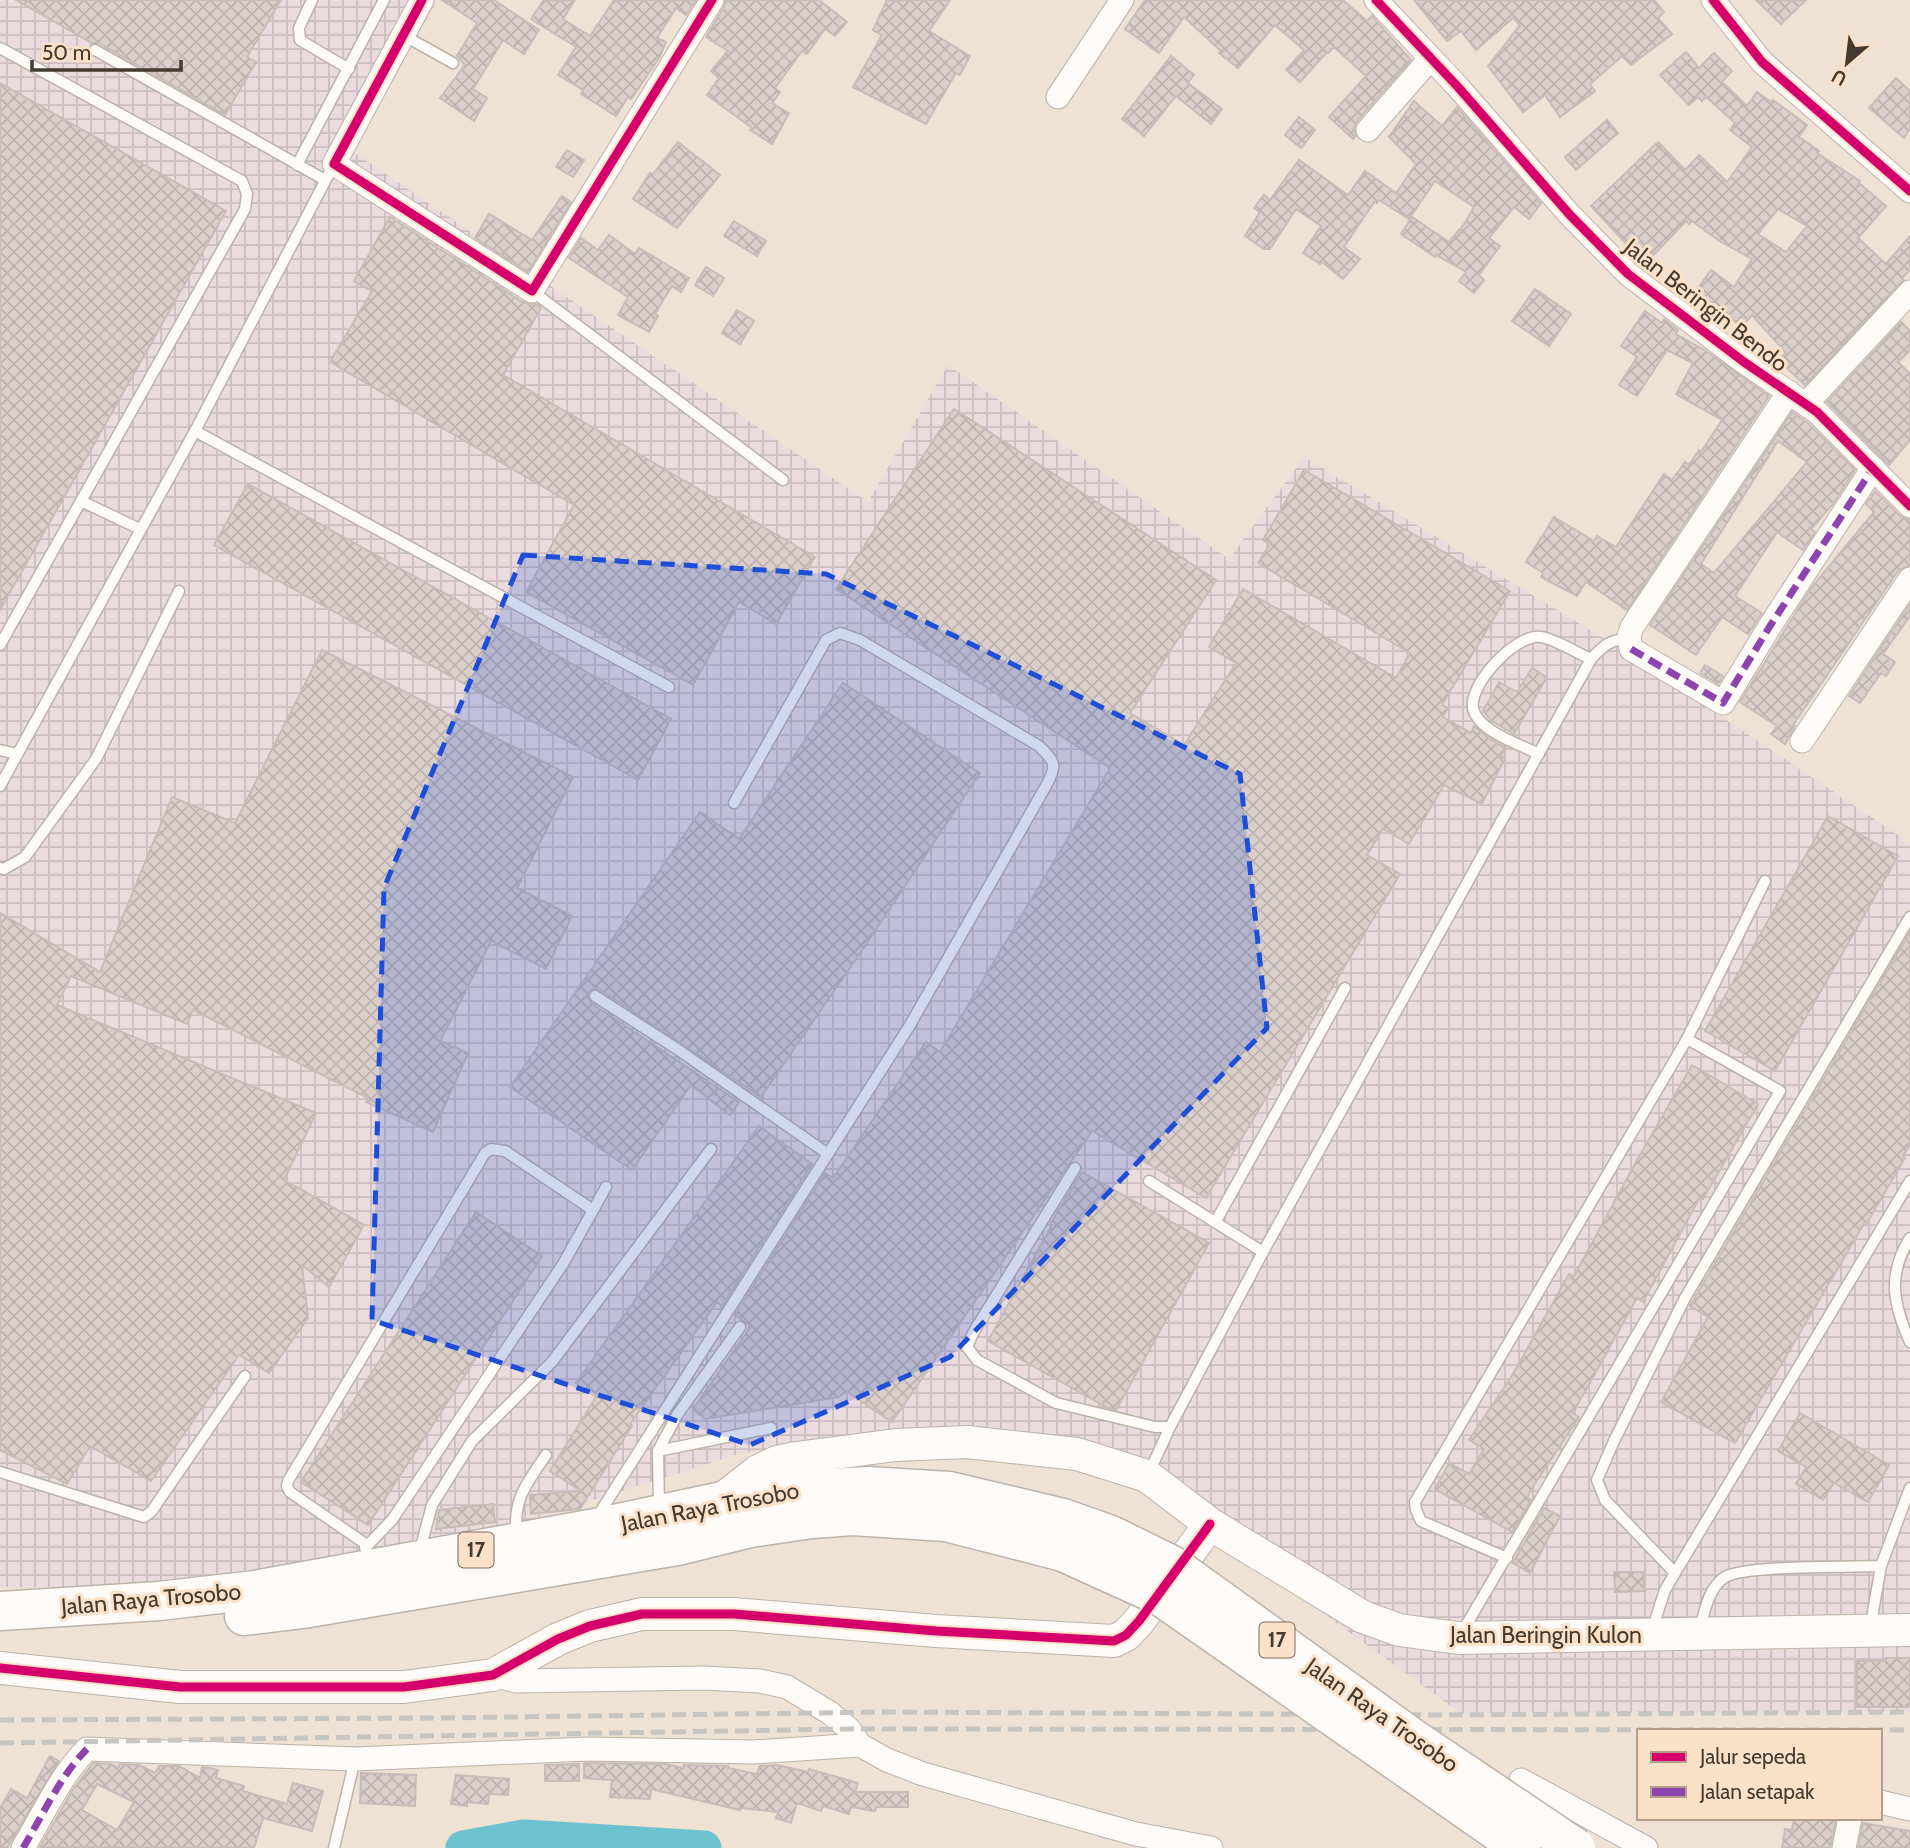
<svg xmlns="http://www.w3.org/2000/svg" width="1910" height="1848" viewBox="0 0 1910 1848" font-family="Cabin,sans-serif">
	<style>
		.industrial { fill: url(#industrial-grid) }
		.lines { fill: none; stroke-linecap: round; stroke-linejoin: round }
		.river { stroke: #6cc2ce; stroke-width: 35 }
		.building { fill: url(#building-cross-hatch); stroke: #c8bbb8; stroke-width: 2; fill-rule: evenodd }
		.lane-casing { stroke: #bdb2a8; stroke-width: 13 }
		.street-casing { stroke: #bdb2a8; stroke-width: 25 }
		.secondary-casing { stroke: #bdb2a8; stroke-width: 34 }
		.highway-casing { stroke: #bdb2a8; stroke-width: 41 }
		.lane { stroke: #fdfaf8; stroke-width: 10 }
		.street { stroke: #fdfaf8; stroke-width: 23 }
		.secondary { stroke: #fdfaf8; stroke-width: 32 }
		.highway { stroke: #fdfaf8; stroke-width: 38 }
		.rail { stroke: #c8c5c1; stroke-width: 5; stroke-dasharray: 14 7; stroke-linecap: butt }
		.highway-bridge-casing { stroke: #bdb2a8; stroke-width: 41; stroke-linecap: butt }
		.highway-bridge { stroke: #fdfaf8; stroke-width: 38 }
		.quiet { stroke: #8e44ad; stroke-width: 7; stroke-dasharray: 14 7; stroke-linecap: butt }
		.cycleway-casing { stroke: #fbe1c7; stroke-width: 13 }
		.cycleway { stroke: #d6006c; stroke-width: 9 }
		.marked { fill: #1d4ed8; fill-opacity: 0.2; stroke: #1d4ed8; stroke-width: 5; stroke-dasharray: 14 9; stroke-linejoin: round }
		.labels { text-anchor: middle; stroke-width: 6; stroke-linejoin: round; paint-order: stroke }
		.shield { fill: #fbe1c7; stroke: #7b6c5d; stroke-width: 2 }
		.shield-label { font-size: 21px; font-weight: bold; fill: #443a2f }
		.street-label { font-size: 23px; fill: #443a2f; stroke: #fbe1c7 }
	</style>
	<defs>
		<pattern id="industrial-grid" width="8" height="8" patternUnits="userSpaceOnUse" patternTransform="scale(1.75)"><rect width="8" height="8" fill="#ebdbdf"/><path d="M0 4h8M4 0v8" fill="none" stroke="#cbbdc0"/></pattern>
		<pattern id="building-cross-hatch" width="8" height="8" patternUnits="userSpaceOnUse" patternTransform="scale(1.75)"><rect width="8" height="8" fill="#dbcfcb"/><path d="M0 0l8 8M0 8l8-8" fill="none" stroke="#bdb2af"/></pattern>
	</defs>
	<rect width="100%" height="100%" fill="#efe1d3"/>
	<path class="industrial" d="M0,0H438L352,151L868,502L948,365L1229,559L1304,457L1610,642L1910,843V1712L1460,1713L1250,1560L1143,1465L905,1435L742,1453L451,1545L115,1587H0Z"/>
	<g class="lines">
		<path class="river" d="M463,1848L524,1837L704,1848"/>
	</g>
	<g class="building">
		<path d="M16,0H281L247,57L256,62L225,115L99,43H92Z"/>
		<path d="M442,0H494L539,30L524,54L503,40L473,89L487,98L474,121L440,98L465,65L457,56L477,23Z"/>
		<path d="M544,0H575L563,19L590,36L614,0H696L686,15L676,8L657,38L666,42L659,58L631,99L628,97L616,116L581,94L583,90L558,75L576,47L531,19Z"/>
		<path d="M726,0H819L847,22L835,36L825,29L807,54L802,51L775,88L780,92L772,103L789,113L772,144L750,130L752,128L707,95L719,78L711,71L728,51L706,37L724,7Z"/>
		<path d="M887,0H950L929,31L970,56L960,75L956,73L926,124L853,87L882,35L873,30Z"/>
		<path d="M1145,0H1343L1367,21L1372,16L1411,60L1357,121L1354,128L1356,136L1353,139L1329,117L1366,76L1334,47L1328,53L1327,52L1300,82L1286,70L1304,50L1275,25L1238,68L1219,53L1221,51L1184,17L1159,53L1125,29Z"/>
		<path d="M1414,0H1654L1664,12L1658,18L1672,34L1631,65L1622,56L1590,84L1595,91L1560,117L1545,95L1523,112L1488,66L1520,25L1513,18L1476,50L1461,31L1447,41Z"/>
		<path d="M1756,0H1806L1781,24Z"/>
		<path d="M1686,52L1699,68L1714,53L1732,71L1722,82L1747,106L1757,92L1771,102L1773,100L1807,125L1799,137L1819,151L1817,153L1860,181L1859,183L1886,206L1858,238L1886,264L1910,236V270L1902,278L1904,280L1805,385L1778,360L1786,353L1752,315L1742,327L1696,291L1711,270L1734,287L1752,259L1718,240L1692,221L1689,224L1686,221L1645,264L1591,206L1658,142L1685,170L1699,155L1727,182L1752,147L1730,130L1735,123L1706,97L1702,101L1698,97L1689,105L1660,75ZM1778,209L1807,226L1786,252L1758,234Z"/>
		<path d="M1171,56L1194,75L1188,83L1222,109L1211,124L1176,96L1144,136L1122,119Z"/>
		<path d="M1896,78L1910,91V128L1904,138L1869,108Z"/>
		<path d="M0,83L226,211L0,610Z"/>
		<path d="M1414,101L1442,126L1457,107L1541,203L1529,219L1514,207L1489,238L1500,246L1479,275L1484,280L1474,293L1459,281L1466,272L1436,255L1435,257L1401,234L1412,217L1449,242L1465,223L1474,207L1435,181L1409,219L1379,200L1377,203L1375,201L1344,247L1360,259L1343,279L1322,262L1320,264L1303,253L1321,226L1296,209L1270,249H1264L1245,236L1260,212L1254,208L1264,195L1270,200L1299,160L1348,195L1365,171L1396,193L1416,164L1389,137Z"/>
		<path d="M1299,117L1315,130L1301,148L1285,135Z"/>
		<path d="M1607,120L1618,133L1576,170L1565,157Z"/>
		<path d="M678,142L720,175L677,228L633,199L650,173L653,174Z"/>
		<path d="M567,150L584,160L573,177L556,167Z"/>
		<path d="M562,196L571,202L528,272L475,238L489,214L532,240Z"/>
		<path d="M390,217L524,303L536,304L541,308L503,375L815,557L776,624L739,602L693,685L526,592L574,505L330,362L372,291L354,281Z"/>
		<path d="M734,221L766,241L757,256L724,236Z"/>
		<path d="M609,235L635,254L639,248L689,278L681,292L672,286L655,314L658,316L649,332L618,315L628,297L569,258L581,238L598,250Z"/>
		<path d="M706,267L724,278L713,296L695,285Z"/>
		<path d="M1535,289L1571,314L1549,346L1512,321Z"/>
		<path d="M737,310L754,321L740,344L722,333Z"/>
		<path d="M1645,311L1662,323L1664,319L1678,330L1676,334L1706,351L1769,396L1627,610L1586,582L1577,596L1541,577L1543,573L1526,562L1554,517L1594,541L1597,536L1616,547L1664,474L1672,480L1685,462L1689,465L1699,450L1701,452L1722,420L1676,394L1693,363L1667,350L1637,396L1619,385L1637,357L1621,346Z"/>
		<path d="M1901,322L1910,331V350L1898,362L1910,374V440L1889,465L1827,402Z"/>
		<path d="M954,409L1216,580L1130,713L1184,745L1236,663L1209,647L1243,589L1396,678L1410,653L1258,563L1270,544L1263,540L1304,470L1510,591L1442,705L1448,708L1443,717L1471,733L1474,726L1490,739L1506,748L1501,756L1505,758L1482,804L1444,785L1409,844L1383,829L1367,855L1400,874L1206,1198L1092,1131L892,1422L846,1391L839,1397L705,1419L693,1409L751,1326L735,1315L825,1173L833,1178L926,1042L940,1052L1110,768L836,589Z"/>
		<path d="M1792,412L1808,423L1855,470L1833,504L1811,529L1815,532L1803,550L1777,532L1735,596L1762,613L1748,634L1722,617L1696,655L1650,625ZM1778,441L1807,462L1714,573L1701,564Z"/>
		<path d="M248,484L671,719L638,780L214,545Z"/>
		<path d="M1875,491L1900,516L1910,520V565L1898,571L1793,725L1795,726L1785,744L1771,734L1777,726L1740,702L1811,588L1874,512L1866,504Z"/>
		<path d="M1910,604V616L1883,654L1895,662L1886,676L1881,673L1860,703L1849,696Z"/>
		<path d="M322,650L573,777L517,888L572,916L546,969L491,941L440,1041L468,1053L433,1132L366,1102L368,1098L193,1010L187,1024L71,976L57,1005L316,1113L284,1180L364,1225L329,1287L302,1265L308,1318L269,1373L239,1355L151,1481L90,1446L67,1484L0,1450V913L100,972L172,797L235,823Z"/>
		<path d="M1705,665L1723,676L1718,684L1700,673Z"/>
		<path d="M1532,668L1547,677L1514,734L1492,721L1483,711L1499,682L1517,692Z"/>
		<path d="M843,683L980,773L869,940L761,1097L599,989L595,988L589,991L587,996L591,1003L739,1102L730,1115L691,1085L632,1170L510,1087L700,812L739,839Z"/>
		<path d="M1828,816L1898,856L1775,1071L1705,1031Z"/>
		<path d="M1910,932V1144L1903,1156L1905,1158L1867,1223L1865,1222L1735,1443L1661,1402L1708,1317L1690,1306Z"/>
		<path d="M1692,1065L1758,1104L1703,1199L1700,1197L1643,1302L1637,1298L1573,1413L1579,1417L1534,1485L1527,1498L1531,1500L1512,1532L1435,1489L1449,1463L1469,1474L1484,1449L1469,1440L1513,1374L1569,1274L1574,1276L1637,1160Z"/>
		<path d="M759,1126L812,1164L722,1306L717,1302L630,1424L632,1426L580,1509L531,1514L530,1495L581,1491L550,1471L596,1397L576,1383Z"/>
		<path d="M1082,1172L1209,1243L1116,1410L1108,1408L988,1341L1052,1225L1050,1224Z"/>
		<path d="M476,1212L542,1256L368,1525L301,1482Z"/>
		<path d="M1800,1413L1889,1465L1868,1502L1834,1483L1823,1500L1796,1484L1806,1467L1778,1451Z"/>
		<path d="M493,1504L495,1522L436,1529L439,1510Z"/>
		<path d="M1544,1508L1560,1516L1530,1573L1513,1563Z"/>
		<path d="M1614,1572H1643L1644,1591L1615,1592Z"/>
		<path d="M1886,1658H1910V1707H1857V1661H1886Z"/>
		<path d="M50,1756L59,1761L7,1848H0V1808L11,1789L27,1798Z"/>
		<path d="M93,1763L111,1764L118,1768L120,1764L139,1765L155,1773L159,1766H179L200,1778L202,1767L210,1768L218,1770L216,1778L244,1786L243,1791L287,1804L293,1783L323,1791L312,1831L263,1818L254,1848L40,1847L72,1791ZM97,1784L134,1802L117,1830L82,1810Z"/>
		<path d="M584,1763L666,1764L683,1768L684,1765L728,1766V1768L757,1774L760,1766L777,1765L808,1772L809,1769L858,1783L855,1792H908V1807H876L875,1811L851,1807L849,1814L823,1806L821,1811L797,1803L791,1823L776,1818L778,1812L741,1808L740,1810L651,1789L650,1799L610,1797L612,1780L584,1778Z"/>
		<path d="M579,1764V1781H545V1765Z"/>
		<path d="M361,1773L416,1775L415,1806L360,1803Z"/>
		<path d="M456,1775L509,1779L508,1795L489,1794L488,1804L467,1802V1806L451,1804Z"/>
		<path d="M1794,1818L1836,1819L1830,1848H1782L1785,1829L1792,1830Z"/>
		<path d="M1863,1823L1910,1831V1848H1858Z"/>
	</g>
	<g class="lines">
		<g class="lane-casing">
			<g id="lane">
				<path d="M312,0L299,28L300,40L349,69"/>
				<path d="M403,35L453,63"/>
				<path d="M0,48L242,181L247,194L245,209L81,501L140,529"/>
				<path d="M95,50L325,180"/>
				<path d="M297,165L384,0"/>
				<path d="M532,291L783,480"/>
				<path d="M195,431L669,687"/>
				<path d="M0,645L81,501"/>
				<path d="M0,750L17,754"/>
				<path d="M1539,754C1519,744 1486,734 1475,714C1461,690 1517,632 1541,637C1555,639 1577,653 1591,659"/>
				<path d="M0,786L195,431L334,164"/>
				<path d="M0,868L4,869L25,857L96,759L179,591"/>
				<path d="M595,996L677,1049L828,1154"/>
				<path d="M1075,1168L973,1333L967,1347L977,1360L1056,1403L1155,1427H1170"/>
				<path d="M1149,1181L1263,1252"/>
				<path d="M1216,1221L1345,988"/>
				<path d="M1910,1238C1887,1275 1893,1304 1910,1342"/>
				<path d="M658,1451L771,1428"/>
				<path d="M0,1472L144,1517L152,1511L160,1499L245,1376"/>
				<path d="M1148,1475L1170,1427L1263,1252L1591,659C1603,646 1611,638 1629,640"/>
				<path d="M659,1509L658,1451L677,1415L740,1327"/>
				<path d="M597,1517L910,1025L1047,784C1058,764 1054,761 1039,746L860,640L840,633L826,640L734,803"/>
				<path d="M517,1535C512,1500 527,1483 546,1455"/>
				<path d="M367,1545L290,1492L287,1486L288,1481L485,1153L491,1149L505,1151L593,1210"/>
				<path d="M365,1548L392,1520L563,1264L606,1187"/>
				<path d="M419,1554L432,1505L472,1441L552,1362L711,1149"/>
				<path d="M1507,1558L1421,1521L1416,1510L1415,1502L1687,1039L1765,881"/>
				<path d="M1675,1573L1605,1500L1597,1480L1614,1441L1685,1298L1910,917"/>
				<path d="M1870,1629L1881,1566L1910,1488"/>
				<path d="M1652,1630L1665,1590L1675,1573L1910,1181"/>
				<path d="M1700,1630C1704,1613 1708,1588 1725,1577C1745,1565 1852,1567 1881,1566"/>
				<path d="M1461,1634L1780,1091L1687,1039"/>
				<path d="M334,1848L355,1759"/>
			</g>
		</g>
		<g class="street-casing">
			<g id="street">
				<path d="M422,0L334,164L532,291L712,0"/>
				<path d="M1376,0L1458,87L1570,215L1628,274L1744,362L1817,412L1910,506"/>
				<path d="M1713,0L1762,62L1910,191"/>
				<path d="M1058,97L1122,0"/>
				<path d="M1368,130L1430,59"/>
				<path d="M1789,392L1632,627L1629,636L1631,649L1723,703L1770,626L1873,468"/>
				<path d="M1806,404L1910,292"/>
				<path d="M1802,741L1910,579"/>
				<path d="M493,1675L516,1681L704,1678L760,1681L787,1687L830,1713L849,1729L860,1745L887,1760L923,1774L1136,1834L1211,1848"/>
				<path d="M1521,1780L1646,1848"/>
				<path d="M1880,1802L1910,1809"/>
				<path d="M23,1848C43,1815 60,1776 87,1749L355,1759L587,1749L754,1752L860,1745"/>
				<path d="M1844,1848L1850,1818"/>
			</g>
		</g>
		<g class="secondary-casing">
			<g id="secondary">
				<path d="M721,1500L758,1471L777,1462L796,1458L896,1445L967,1442L1077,1454L1147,1476L1210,1524L1363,1617L1399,1630L1458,1638L1910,1630"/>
				<path d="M0,1668L180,1687H404L493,1675L558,1639L590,1626L642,1614H734L936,1631L1114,1641L1126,1635L1139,1621L1210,1524"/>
			</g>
		</g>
		<g class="highway-casing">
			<g id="highway">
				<path d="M0,1611L159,1601L255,1590L590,1529L770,1491L868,1486L949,1491"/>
				<path d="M244,1616L303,1609L677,1546L750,1528L812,1519L853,1516L946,1522"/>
			</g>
		</g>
		<use href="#lane" class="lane"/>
		<use href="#street" class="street"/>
		<use href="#secondary" class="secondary"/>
		<use href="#highway" class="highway"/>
		<g class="rail">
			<path d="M0,1720L435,1718L886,1712L1438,1715L1910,1712"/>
			<path d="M0,1743L849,1729L1910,1730"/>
		</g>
		<g class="highway-bridge-casing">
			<g id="highway-bridge">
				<path d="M949,1491L1063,1518L1111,1535L1172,1565L1411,1737L1576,1848"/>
				<path d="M946,1522L1063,1552L1160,1596L1521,1848"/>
			</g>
		</g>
		<use href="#highway-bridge" class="highway-bridge"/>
		<g class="quiet">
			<path d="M1631,649L1723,703L1770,626L1873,468"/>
			<path d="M23,1848C43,1815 60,1776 87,1749"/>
		</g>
		<g class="cycleway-casing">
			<g id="cycleway">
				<path d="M422,0L334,164L532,291L712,0"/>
				<path d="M1376,0L1458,87L1570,215L1628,274L1744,362L1817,412L1910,506"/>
				<path d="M1713,0L1762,62L1910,191"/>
				<path d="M0,1668L180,1687H404L493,1675L558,1639L590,1626L642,1614H734L936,1631L1114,1641L1126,1635L1139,1621L1210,1524"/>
			</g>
		</g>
		<use href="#cycleway" class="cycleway"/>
	</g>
	<path class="marked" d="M523,555L826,574L1240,774L1267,1028L950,1357L750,1445L372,1320L384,888Z"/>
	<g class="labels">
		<g class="shield">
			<rect x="458.5" y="1532.5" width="35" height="35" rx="5"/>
			<rect x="1259.5" y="1622.5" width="35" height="35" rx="5"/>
		</g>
		<g class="shield-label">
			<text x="476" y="1557">17</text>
			<text x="1277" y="1647">17</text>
		</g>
		<g class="street-label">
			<text transform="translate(1706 305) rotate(38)" y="8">Jalan Beringin Bendo</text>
			<text transform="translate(710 1507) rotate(-11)" y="8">Jalan Raya Trosobo</text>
			<text transform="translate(151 1599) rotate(-5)" y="8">Jalan Raya Trosobo</text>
			<text x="1546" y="1643">Jalan Beringin Kulon</text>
			<text transform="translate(1382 1715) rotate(35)" y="8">Jalan Raya Trosobo</text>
		</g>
	</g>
	<rect x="1637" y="1729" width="245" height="91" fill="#fbe1c7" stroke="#b29e8a" stroke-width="2"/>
	<rect x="1651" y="1752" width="35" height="10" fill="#d6006c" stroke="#b29e8a" stroke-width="2"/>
	<text x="1700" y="1764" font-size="21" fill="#443a2f">Jalur sepeda</text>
	<rect x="1651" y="1787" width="35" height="10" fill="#8e44ad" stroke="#b29e8a" stroke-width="2"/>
	<text x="1700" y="1799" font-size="21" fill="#443a2f">Jalan setapak</text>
	<g transform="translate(1847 63) rotate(208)" stroke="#fbe1c7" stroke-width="5" paint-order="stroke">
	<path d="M0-5L12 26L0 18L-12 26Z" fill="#443a2f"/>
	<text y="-10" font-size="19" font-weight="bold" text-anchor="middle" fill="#443a2f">U</text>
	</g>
	<path d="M32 60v10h149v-10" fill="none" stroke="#443a2f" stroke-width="3.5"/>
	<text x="42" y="60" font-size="21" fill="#443a2f" stroke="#fbe1c7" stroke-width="5" paint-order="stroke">50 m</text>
</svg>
